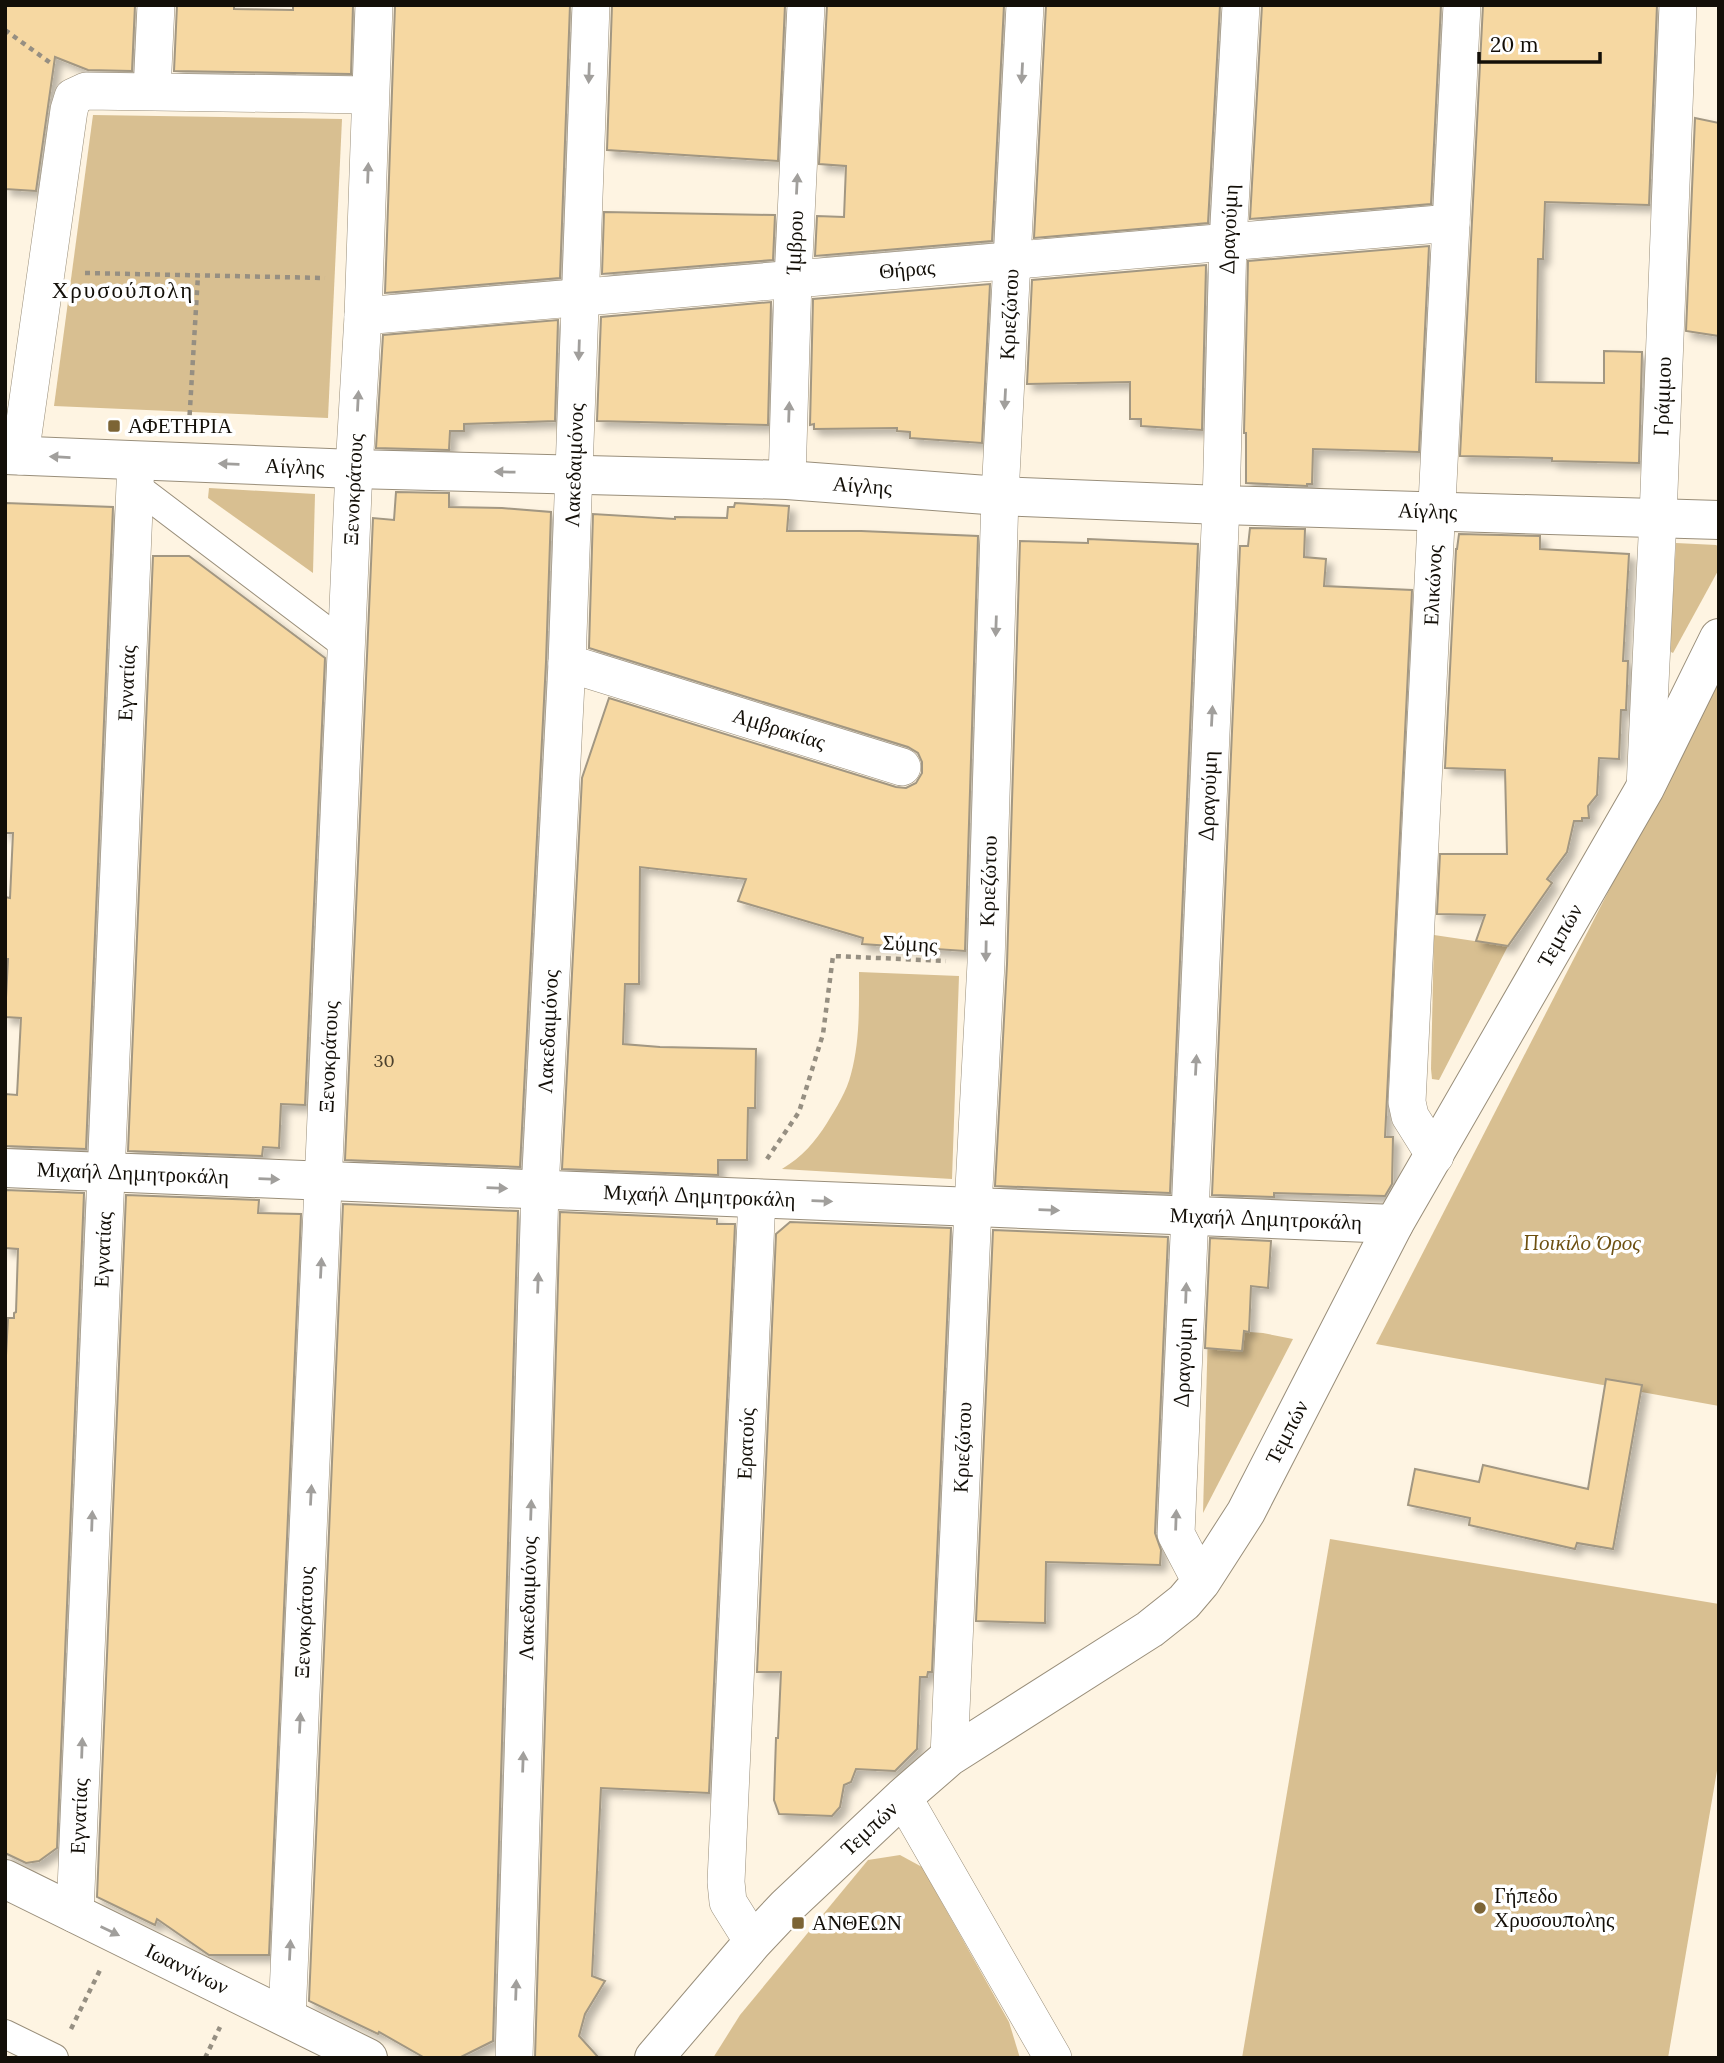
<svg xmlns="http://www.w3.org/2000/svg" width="1724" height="2063" viewBox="0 0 1724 2063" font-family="Lora,serif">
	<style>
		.green { fill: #d8bf91 }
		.building { fill: #f6d8a2; stroke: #a29782; stroke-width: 2; filter: url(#shadow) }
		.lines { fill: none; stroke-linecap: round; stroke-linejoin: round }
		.pedestrian-casing { stroke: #998e7a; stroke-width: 30 }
		.minor-casing { stroke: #998e7a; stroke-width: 38 }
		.tertiary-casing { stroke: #998e7a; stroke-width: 40 }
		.path { stroke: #968f82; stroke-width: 4.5; stroke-dasharray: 5 5; stroke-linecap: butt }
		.pedestrian { stroke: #fff; stroke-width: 28 }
		.minor { stroke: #fff; stroke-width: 37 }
		.tertiary { stroke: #fff; stroke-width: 38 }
		.oneway { fill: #a19f9c }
		.poi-dot { fill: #7c6435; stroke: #fff; stroke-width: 2.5 }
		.labels { text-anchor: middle; stroke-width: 7; stroke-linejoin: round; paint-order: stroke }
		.number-label { font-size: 18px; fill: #4c412e }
		.street-label { font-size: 21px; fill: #130f08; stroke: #fff }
		.poi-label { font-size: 21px; fill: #130f08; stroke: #fff; text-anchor: start }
		.park-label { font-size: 21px; font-style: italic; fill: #6d5011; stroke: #fff }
		.neighbourhood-label { font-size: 23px; letter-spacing: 2px; fill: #130f08; stroke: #fff }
	</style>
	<defs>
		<filter id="shadow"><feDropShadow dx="6" dy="6" stdDeviation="3.5" flood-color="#0004"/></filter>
	</defs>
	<rect width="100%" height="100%" fill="#fef4e2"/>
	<g class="green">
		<path d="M93,115L342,119L328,418L54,406Z"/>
		<path d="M209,488L315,494L313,573L208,498Z"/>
		<path d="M1676,543L1716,545L1719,547V569L1673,653L1671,652L1670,648Z"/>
		<path d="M1719,676V1406L1376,1344Z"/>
		<path d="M1434,935L1508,946L1439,1080L1432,1079L1431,1069Z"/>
		<path d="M859,972L959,976L952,1179L782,1169C802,1157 815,1142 827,1123C836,1108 847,1091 851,1074C860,1041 859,1006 859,972Z"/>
		<path d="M1208,1329L1263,1333L1293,1339L1203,1513Z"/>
		<path d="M1330,1539L1719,1604V1759L1668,2058H1242Z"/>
		<path d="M900,1855L922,1867L1009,2022L1020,2058H713L740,2015L868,1860Z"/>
	</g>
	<g class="building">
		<path d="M5,5H135L132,71L88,70L55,57L36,191L5,189Z"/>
		<path d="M177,5H234V9L293,10V5H353L351,74L174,71Z"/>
		<path d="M395,5H570L560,278L385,293Z"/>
		<path d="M612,5H785L778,161L607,150Z"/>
		<path d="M827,5H1004L992,241L815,256L817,216L844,217L846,166L819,164Z"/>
		<path d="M1046,5H1220L1208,223L1034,238Z"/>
		<path d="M1262,5H1441L1431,204L1250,219Z"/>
		<path d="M1483,5H1657L1649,205L1545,202L1543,259H1538L1536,382L1604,383V351L1642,352L1639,463L1552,461V458L1460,456Z"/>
		<path d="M1695,118L1719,123V336L1686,331Z"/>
		<path d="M604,212L775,215L773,260L602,274Z"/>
		<path d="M1429,246L1419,452L1313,449L1312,484H1307V486L1246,483V433H1244L1248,261Z"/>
		<path d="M1206,265L1202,430L1141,426V419H1130V382L1027,384L1032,280Z"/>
		<path d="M990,284L982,443L910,438V432L897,431V428L814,429V424L810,425L813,299Z"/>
		<path d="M771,302L768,425L597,421L601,317Z"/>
		<path d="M558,320L555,421L464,424V431H450L449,450L376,448L383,335Z"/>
		<path d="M396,492L449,493V507L502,508L551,512L546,662L520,1167L345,1160L373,518L394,520Z"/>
		<path d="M5,503L113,507L86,1149L5,1146V1094L17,1095L21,1018L5,1017L8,959H5V897L10,898L13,833H5Z"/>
		<path d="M735,503L789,506L787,531H861L978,536L965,951L862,944L863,938L738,901L746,879L640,867L639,984H625L623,1044L660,1047L756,1049L755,1108H748L747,1160H718V1175L562,1169L582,778L609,698L896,787L906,788L916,783L922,773V762L918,753L908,747L589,648L593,514L675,519V517L727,518L728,507H734Z"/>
		<path d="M1250,528L1305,529L1304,557L1326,559L1324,586L1412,590L1385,1137H1393L1392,1184L1385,1196L1274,1193V1197L1212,1195L1240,546H1248Z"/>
		<path d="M1459,534L1540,536V549L1629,554L1623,661H1628L1626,710H1621L1619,759L1599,758L1597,795L1588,806L1589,818H1582V821H1574L1567,852L1547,879L1552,883L1508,946L1476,941L1485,915L1437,914L1440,854H1507L1505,770L1445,768L1456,549H1457Z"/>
		<path d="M1088,539L1198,544L1170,1193L995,1186L1007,964L1020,541L1088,543Z"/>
		<path d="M153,556H189L325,658L305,1105L281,1104L279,1148L263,1147L262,1156L128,1151Z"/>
		<path d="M5,1190L84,1193L57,1848L39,1861L26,1863L5,1853V1374L8,1318H14V1313L16,1312L18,1249L5,1248Z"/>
		<path d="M126,1195L259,1200L258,1213L301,1214L269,1955H209L157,1919L155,1925L97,1897Z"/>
		<path d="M343,1204L518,1211L493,2041L459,2058H425L379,2032L378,2034L309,2001Z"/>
		<path d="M560,1212L717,1219V1224H735L709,1793L601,1788L592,1976L605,1981L585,2014L579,2036L599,2058H535Z"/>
		<path d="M790,1222L951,1228L932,1672H928L927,1677H920L917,1749L895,1771L856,1769L851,1782L844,1785L840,1807L832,1816L779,1814L774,1800L776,1738H778L781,1672H757L776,1234Z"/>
		<path d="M993,1230L1168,1237L1155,1533L1161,1550L1160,1565L1046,1562L1045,1623L976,1621Z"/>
		<path d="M1210,1238L1271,1241L1268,1288L1251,1286L1249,1332L1244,1331L1242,1351L1205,1348Z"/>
		<path d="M1606,1379L1642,1385L1613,1549L1577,1543L1575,1549L1469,1525L1470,1518L1408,1505L1415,1469L1479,1482L1483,1465L1588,1489Z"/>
	</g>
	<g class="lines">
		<g class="pedestrian-casing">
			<g id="pedestrian">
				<path d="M134,485L348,647"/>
				<path d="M5,2034L54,2058"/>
			</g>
		</g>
		<g class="minor-casing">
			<g id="minor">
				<path d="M152,91L156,5"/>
				<path id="s1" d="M363,316L1451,223"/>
				<path d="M20,456L69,110L73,97L86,91L370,95"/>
				<path id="s2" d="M787,480L793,279L806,5"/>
				<path id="s3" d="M567,663L902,767"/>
				<path id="s4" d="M1645,788L1658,517L1678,5"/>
				<path id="s5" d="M1435,1156L1410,1116L1407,1102L1462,5"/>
				<path id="s6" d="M1201,1582L1176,1534L1221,505L1228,242L1241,5"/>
				<path id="s7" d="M949,1757L973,1207L986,963L1000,496L1025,5"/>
				<path d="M903,1797L1053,2058"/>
				<path id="s8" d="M75,1914L136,461"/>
				<path id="s9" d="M753,1942L728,1902L726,1882L757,1198"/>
				<path id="s10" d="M287,2018L354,469L363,316L374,5"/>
				<path id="s11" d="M514,2058L540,1190L567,663L591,5"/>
			</g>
		</g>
		<g class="tertiary-casing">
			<g id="tertiary">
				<path id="s12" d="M5,455L354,469L787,480L1000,496L1221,505L1719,520"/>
				<path id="s13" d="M5,1168L1394,1224"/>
				<path id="s14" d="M5,1879L368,2058"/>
				<path id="s15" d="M654,2058L753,1942L787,1906L903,1797L949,1757L1150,1629L1184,1602L1201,1582L1246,1512L1394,1224L1645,788L1719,638"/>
			</g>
		</g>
		<g class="path">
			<path d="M5,30L52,64"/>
			<path d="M85,273L325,278"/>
			<path d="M189,425L198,275"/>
			<path d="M767,1159L799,1112L823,1034L833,956L946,961"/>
			<path d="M71,2029L100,1970"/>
			<path d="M205,2058L220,2027"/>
		</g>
		<use href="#pedestrian" class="pedestrian"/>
		<use href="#minor" class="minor"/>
		<use href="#tertiary" class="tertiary"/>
	</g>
	<defs><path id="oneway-solid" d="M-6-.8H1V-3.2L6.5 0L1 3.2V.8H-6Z" transform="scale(1.75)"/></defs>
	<g class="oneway">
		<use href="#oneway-solid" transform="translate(589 73) rotate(92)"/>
		<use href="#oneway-solid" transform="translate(1022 73) rotate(93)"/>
		<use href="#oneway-solid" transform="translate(368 173) rotate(-88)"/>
		<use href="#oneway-solid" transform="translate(797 184) rotate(-87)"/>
		<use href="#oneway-solid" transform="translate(579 350) rotate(92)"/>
		<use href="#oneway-solid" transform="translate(1005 399) rotate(93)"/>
		<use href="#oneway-solid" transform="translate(358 401) rotate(-87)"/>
		<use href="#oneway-solid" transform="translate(789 412) rotate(-88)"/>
		<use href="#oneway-solid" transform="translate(60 457) rotate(-177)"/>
		<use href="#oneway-solid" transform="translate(229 464) rotate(-178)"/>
		<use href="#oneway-solid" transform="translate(505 472) rotate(-179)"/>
		<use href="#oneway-solid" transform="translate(996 626) rotate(92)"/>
		<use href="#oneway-solid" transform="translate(1212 716) rotate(-87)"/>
		<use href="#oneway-solid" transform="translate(986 951) rotate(91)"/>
		<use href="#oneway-solid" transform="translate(1196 1065) rotate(-87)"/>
		<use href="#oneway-solid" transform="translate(269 1179) rotate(2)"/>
		<use href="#oneway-solid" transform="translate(497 1188) rotate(2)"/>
		<use href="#oneway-solid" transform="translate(822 1201) rotate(2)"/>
		<use href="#oneway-solid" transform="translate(1049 1210) rotate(2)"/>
		<use href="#oneway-solid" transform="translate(321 1268) rotate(-87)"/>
		<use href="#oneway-solid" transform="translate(538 1283) rotate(-88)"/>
		<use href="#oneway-solid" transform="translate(1186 1293) rotate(-88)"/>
		<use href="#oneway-solid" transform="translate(311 1495) rotate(-87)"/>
		<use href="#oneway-solid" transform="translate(531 1510) rotate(-88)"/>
		<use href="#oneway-solid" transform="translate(1176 1520) rotate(-88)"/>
		<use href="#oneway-solid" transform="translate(92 1521) rotate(-88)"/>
		<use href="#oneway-solid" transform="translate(300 1723) rotate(-87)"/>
		<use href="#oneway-solid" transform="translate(82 1748) rotate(-88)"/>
		<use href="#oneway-solid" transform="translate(523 1762) rotate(-88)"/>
		<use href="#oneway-solid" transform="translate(110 1931) rotate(26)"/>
		<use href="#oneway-solid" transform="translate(290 1950) rotate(-87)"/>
		<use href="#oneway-solid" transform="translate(516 1990) rotate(-88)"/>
	</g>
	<g class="poi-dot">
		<rect x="107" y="419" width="14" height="14" rx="3.5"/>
		<circle cx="1480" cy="1908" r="7"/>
		<rect x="791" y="1916" width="14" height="14" rx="3.5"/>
	</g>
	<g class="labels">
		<g class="number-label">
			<text x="384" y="1067">30</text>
		</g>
		<g class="street-label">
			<text dy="7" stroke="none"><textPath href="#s6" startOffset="1360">Δραγούμη</textPath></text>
			<text dy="7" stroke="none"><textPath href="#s2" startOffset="238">Ίμβρου</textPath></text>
			<text dy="7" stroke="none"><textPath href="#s1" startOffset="546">Θήρας</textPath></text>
			<text dy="7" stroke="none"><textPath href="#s7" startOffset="1444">Κριεζώτου</textPath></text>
			<text dy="7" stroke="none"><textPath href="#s4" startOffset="392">Γράμμου</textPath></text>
			<text dy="7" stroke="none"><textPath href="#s11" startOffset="1594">Λακεδαιμόνος</textPath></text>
			<text dy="7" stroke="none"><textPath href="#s12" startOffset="290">Αίγλης</textPath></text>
			<text dy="7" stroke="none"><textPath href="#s12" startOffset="858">Αίγλης</textPath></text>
			<text dy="7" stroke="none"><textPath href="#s10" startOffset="1530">Ξενοκράτους</textPath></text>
			<text dy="7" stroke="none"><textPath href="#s12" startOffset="1424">Αίγλης</textPath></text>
			<text dy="7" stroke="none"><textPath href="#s5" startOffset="579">Ελικώνος</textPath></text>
			<text dy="7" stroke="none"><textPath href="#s8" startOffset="1232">Εγνατίας</textPath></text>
			<text dy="7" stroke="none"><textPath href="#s3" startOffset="222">Αμβρακίας</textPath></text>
			<text dy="7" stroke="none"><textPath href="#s6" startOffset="793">Δραγούμη</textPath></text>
			<text dy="7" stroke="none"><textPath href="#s7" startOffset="877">Κριεζώτου</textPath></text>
			<text dy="7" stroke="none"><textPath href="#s15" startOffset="1470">Τεμπών</textPath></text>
			<text transform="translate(910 944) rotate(3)" y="7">Σύμης</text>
			<text dy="7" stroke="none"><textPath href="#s11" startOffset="1027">Λακεδαιμόνος</textPath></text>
			<text dy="7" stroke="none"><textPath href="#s10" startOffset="962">Ξενοκράτους</textPath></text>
			<text dy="7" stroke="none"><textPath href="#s13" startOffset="128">Μιχαήλ Δημητροκάλη</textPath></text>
			<text dy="7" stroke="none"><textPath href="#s13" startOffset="695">Μιχαήλ Δημητροκάλη</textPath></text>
			<text dy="7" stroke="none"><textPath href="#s13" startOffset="1262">Μιχαήλ Δημητροκάλη</textPath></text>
			<text dy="7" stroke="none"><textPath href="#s8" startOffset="665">Εγνατίας</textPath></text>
			<text dy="7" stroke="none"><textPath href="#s6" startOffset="226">Δραγούμη</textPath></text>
			<text dy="7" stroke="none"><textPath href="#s15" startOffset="903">Τεμπών</textPath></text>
			<text dy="7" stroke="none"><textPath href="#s9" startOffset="506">Ερατούς</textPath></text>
			<text dy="7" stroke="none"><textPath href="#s7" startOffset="310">Κριεζώτου</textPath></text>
			<text dy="7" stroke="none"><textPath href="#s11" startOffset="460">Λακεδαιμόνος</textPath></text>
			<text dy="7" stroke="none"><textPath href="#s10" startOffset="396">Ξενοκράτους</textPath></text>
			<text dy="7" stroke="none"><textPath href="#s8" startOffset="98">Εγνατίας</textPath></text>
			<text dy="7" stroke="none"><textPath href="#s15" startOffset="315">Τεμπών</textPath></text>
			<text dy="7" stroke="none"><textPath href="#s14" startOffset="203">Ιωαννίνων</textPath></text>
		</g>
		<g class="poi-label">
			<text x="128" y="433">ΑΦΕΤΗΡΙΑ</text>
			<text x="1494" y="1903">Γήπεδο<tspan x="1494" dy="24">Χρυσουπολης</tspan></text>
			<text x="812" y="1930">ΑΝΘΕΩΝ</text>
		</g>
		<g class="park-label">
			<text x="1582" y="1250">Ποικίλο Όρος</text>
		</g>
		<g class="neighbourhood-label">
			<text x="123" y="298">Χρυσούπολη</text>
		</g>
	</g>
	<rect width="1724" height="2063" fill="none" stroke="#130f08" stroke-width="14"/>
	<path d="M1479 52v10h121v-10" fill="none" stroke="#130f08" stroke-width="3.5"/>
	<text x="1490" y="52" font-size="21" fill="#130f08" stroke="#ffffff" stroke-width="5" paint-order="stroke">20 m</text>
</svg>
